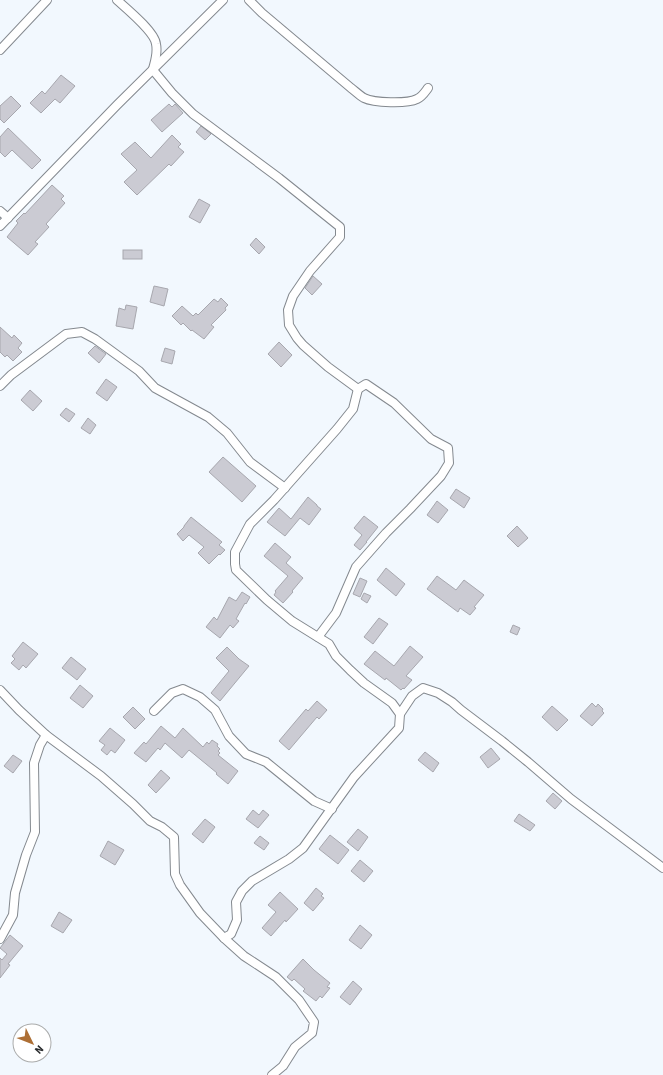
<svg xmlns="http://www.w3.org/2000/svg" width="663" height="1075" viewBox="0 0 663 1075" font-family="'Source Sans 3',sans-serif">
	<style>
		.building { fill: #cbcbd3; stroke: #a7a7ae }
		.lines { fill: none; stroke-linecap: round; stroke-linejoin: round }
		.minor-casing { stroke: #84898f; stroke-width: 10 }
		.minor { stroke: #fff; stroke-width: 8 }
	</style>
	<rect width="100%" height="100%" fill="#f2f8fe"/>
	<g class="building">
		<path d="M61,75L75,86L60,103L55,99L41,113L30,103L42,91L45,94Z"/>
		<path d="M11,96L21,106L4,123L0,119V106Z"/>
		<path d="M169,104L172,107L175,104L183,113L162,132L151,120Z"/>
		<path d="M201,126L211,134L205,140L196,132Z"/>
		<path d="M8,128L41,160L32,169L12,150L5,157L0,152V137Z"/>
		<path d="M172,135L181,144L178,147L184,152L171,166L169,164L137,195L124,182L137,170L121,154L135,142L151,158Z"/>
		<path d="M52,185L64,196L61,199L65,203L46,224L49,227L35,242L38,244L28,255L7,237L18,223L16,221L24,213L25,214Z"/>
		<path d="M199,199L210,205L200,223L189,217Z"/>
		<path d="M256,238L265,247L259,254L250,245Z"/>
		<rect x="123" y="250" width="19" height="9"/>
		<path d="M313,276L322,284L312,295L305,288Z"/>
		<path d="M154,286L168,289L164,306L150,302Z"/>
		<path d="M221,298L228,305L225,308L226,310L211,325L214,327L204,339L192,330L191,331L183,323L181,325L172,316L182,306L193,316L196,313L198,315L214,299L218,302Z"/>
		<path d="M126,305L137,307L133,329L116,326L119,308L125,310Z"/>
		<path d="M0,327L12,338L14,335L22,343L18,348L22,352L13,361L7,355L5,357L0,352Z"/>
		<path d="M279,342L292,355L281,367L268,354Z"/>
		<path d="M95,346L106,354L99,363L88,353Z"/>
		<path d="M165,348L175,351L172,364L161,361Z"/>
		<path d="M106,379L117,387L107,401L96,393Z"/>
		<path d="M30,390L42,401L33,411L21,400Z"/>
		<path d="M66,408L75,414L69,422L60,415Z"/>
		<path d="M88,418L96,425L90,434L81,428Z"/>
		<path d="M223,457L256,486L242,502L209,472Z"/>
		<path d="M456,489L470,498L464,508L450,498Z"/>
		<path d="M308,497L317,505V506L321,509L309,525L300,518L285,536L267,522L279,508L291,519Z"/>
		<path d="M437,501L448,510L438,523L427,515Z"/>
		<path d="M364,516L378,527L366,542H367L360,550L354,545L362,535L354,528Z"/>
		<path d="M191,517L222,542L219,545L225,550L220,555L219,554L209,564L198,553L204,547L189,535L183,541L177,534L184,527V526Z"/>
		<path d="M517,526L528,538L518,547L507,536Z"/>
		<path d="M275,543L291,557L286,563L303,578L292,591L293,592L283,603L274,595L276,592L275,591L288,576L264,556Z"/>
		<path d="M386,568L405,584L396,596L377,580Z"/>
		<path d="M437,576L456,590L464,580L484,595L474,607L476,608L470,615L460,608L458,612L427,589Z"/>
		<path d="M360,578L367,581L360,597L353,594Z"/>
		<path d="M242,592L250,597L246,604L245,603L236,619L239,621L233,628L230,625L220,638L206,627L214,617L217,620L229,597L236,601Z"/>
		<path d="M364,593L371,596L367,603L361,599Z"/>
		<path d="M379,618L388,624L373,644L364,637Z"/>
		<path d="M513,625L520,628L517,635L510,632Z"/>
		<path d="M23,642L38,654L26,668L23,665L19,670L11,663L15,659L12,656Z"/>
		<path d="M410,646L423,657L406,676L412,680L404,689L403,688L401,690L386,678L385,680L364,664L375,651L394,666Z"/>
		<path d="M227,647L239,659L249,666L220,701L211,693L229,671L216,658Z"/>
		<path d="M71,657L86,669L77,680L62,668Z"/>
		<path d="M80,685L93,696L83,708L70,698Z"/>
		<path d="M317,701L327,710L319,719L317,717L289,750L279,741L306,709L308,711Z"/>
		<path d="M592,703L596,707L598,704L603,709L602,711L604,713L592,726L580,716Z"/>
		<path d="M552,706L568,720L557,731L542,717Z"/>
		<path d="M133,707L145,719L135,729L123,717Z"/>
		<path d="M161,726L175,738L183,728L203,747L207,742L209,744L212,740L218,744L217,746L220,749L218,751L220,753L218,755L238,771L228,784L216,774L217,773L189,750L182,758L165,743L160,750L158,748L146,762L134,753L144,742L146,744Z"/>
		<path d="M110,728L125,740L115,753L111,750L107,755L101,750L105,745L99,741Z"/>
		<path d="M491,748L500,759L488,768L480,757Z"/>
		<path d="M425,752L439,763L433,772L418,760Z"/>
		<path d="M13,755L22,761L13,773L4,766Z"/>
		<path d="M161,770L170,778L156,793L148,785Z"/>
		<path d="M553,793L562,801L555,809L546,801Z"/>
		<path d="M253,810L259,815L263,810L269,815L258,828L246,819Z"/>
		<path d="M519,814L535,825L530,831L514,821Z"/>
		<path d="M205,819L215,827L203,843L192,834Z"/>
		<path d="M358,829L368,837L358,851L347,842Z"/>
		<path d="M330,835L349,850L338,864L319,849Z"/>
		<path d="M260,836L269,843L264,850L254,843Z"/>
		<path d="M108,841L124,850L115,865L100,856Z"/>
		<path d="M360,860L373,871L364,882L351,871Z"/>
		<path d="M316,888L323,894L321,896L324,898L313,911L304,903Z"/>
		<path d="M280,892L298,909L286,922L285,920L271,936L262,928L276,912L268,905Z"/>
		<path d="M59,912L72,920L63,933L51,926Z"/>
		<path d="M360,925L372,935L361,949L349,940Z"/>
		<path d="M10,935L23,946L8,964L10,965L0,978V958L2,960L7,954L0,948Z"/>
		<path d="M303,959L314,970L330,983L327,987L330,988L322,998L320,996L316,1001L303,991L305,989L294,979L292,981L287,977Z"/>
		<path d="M353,981L362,989L350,1005L340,997Z"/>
	</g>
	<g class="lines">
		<g class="minor-casing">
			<g id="minor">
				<path d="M117,0C127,9 155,32 156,44C158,53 155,61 153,69"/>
				<path d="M249,0L262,13L351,88C355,91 359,95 364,98C374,103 407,104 417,99C422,97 425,92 428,88"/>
				<path d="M0,50L47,0"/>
				<path d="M153,70L172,93L193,114L279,178L340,227V237L310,271L293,296L288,310L289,325L297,338L303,345L328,367L358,389L366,384L394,403L431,439L448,448L449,463L441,476L410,509L386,533L356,567L336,613L318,637"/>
				<path d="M0,211L8,218"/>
				<path d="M0,226L117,105L223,0"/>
				<path d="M0,386L11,375L66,334L82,332L95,339L139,371L155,388L208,417L227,433L250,462L285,488"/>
				<path d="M0,690L19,710L46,735L101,776L133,804L150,821L162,827L174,837L175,874L180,885L200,913L224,938L244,956L276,977L299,1000L314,1022L312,1033L295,1047L283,1066L272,1075"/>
				<path d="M154,711L172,693L183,689L200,697L215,710L229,736L246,754L266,762L314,801L332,809"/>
				<path d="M400,714L412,696L423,688L438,693L452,702L461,710L502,741L528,762L571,799L663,868"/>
				<path d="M224,938L231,934L237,920L236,902L242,891L252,881L289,859L303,848L354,777L399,728L400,714L392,703L364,683L350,670L336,656L329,644L292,621L267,600L236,570L235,564V552L250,524L274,500L337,429L353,409L358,389"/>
				<path d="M0,939L13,915L15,893L26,855L35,832L34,763L40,745L46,735"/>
			</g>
		</g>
		<use href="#minor" class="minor"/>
	</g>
	<g transform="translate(32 1043) rotate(133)"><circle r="19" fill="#ffffff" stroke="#aaabab"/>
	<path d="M0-3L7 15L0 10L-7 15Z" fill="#ad6f35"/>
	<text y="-6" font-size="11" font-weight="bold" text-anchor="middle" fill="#2a2c2e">N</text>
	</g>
</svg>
